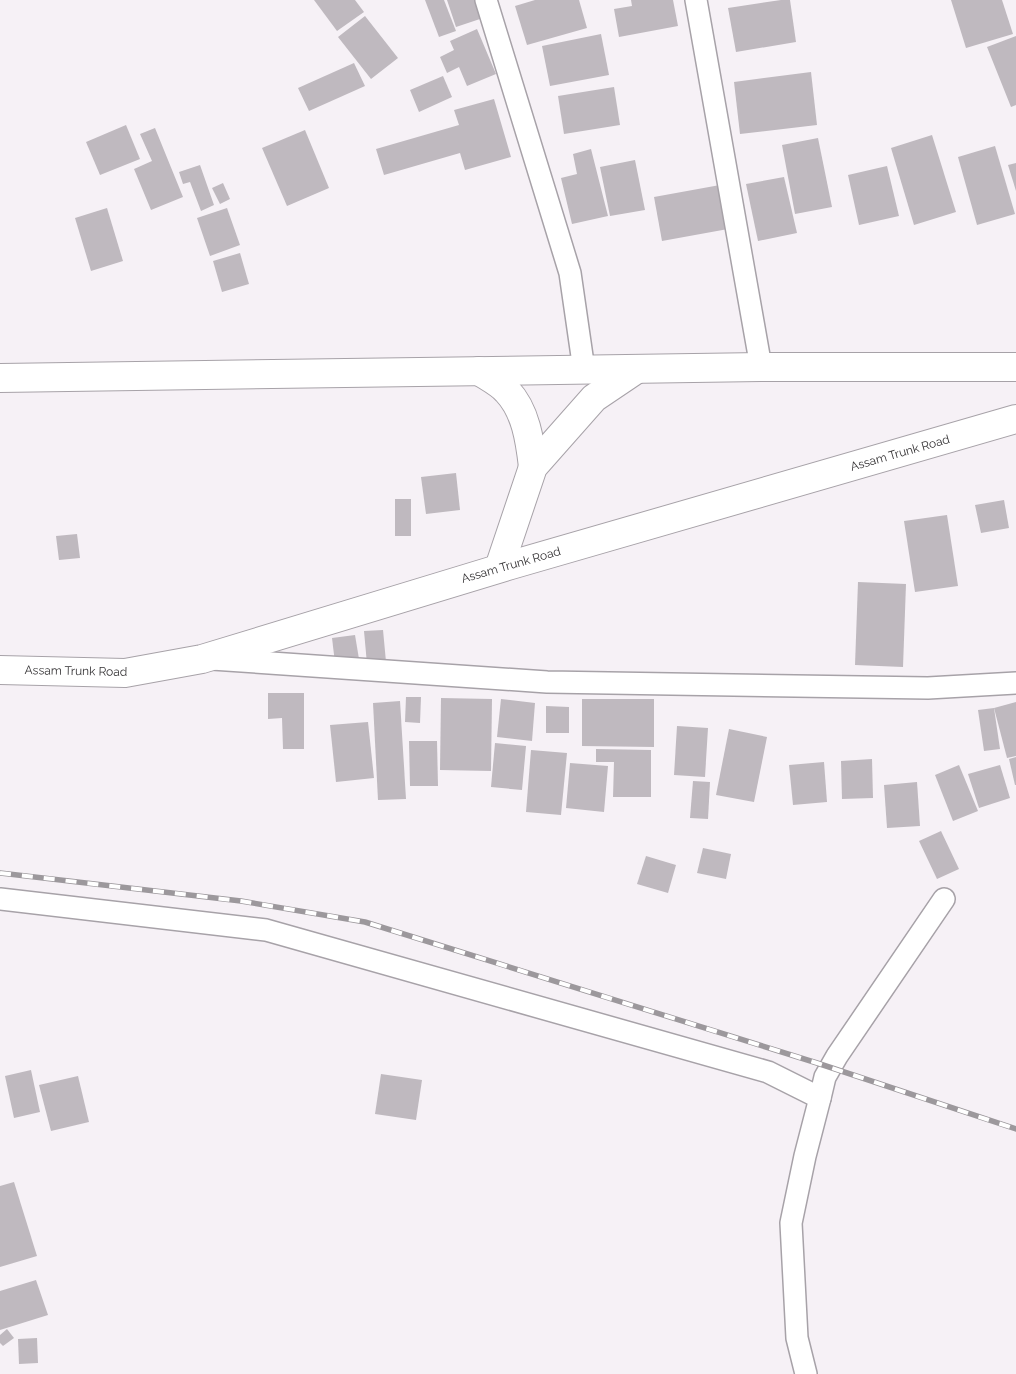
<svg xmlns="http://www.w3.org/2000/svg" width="1016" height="1374" viewBox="0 0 1016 1374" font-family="Raleway,sans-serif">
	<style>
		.building { fill: #bfb9bf }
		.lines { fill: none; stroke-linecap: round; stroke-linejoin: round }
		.minor-casing { stroke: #a7a2a8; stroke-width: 24 }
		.tertiary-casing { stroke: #a7a2a8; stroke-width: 30 }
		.trunk-casing { stroke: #a7a2a8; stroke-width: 30 }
		.minor { stroke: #fff; stroke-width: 21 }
		.tertiary { stroke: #fff; stroke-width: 28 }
		.trunk { stroke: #fff; stroke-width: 28 }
		.rail-casing { stroke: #9c989c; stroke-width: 5.5 }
		.rail { stroke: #fff; stroke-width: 4; stroke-dasharray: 11; stroke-linecap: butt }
		.labels { text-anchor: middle; stroke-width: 4; stroke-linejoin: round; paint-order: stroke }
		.street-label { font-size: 12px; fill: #343234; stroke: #fff }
	</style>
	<rect width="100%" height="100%" fill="#f6f1f6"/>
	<g class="building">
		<path d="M314,0H355L364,12L337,31Z"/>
		<path d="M425,0H444L456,31L439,37Z"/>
		<path d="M447,0H477L483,18L456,27Z"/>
		<path d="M535,0H579L587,28L527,45L515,6Z"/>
		<path d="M631,0H673L678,26L619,37L614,9L632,6Z"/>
		<path d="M781,0H790L796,42L736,52L728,8Z"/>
		<path d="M951,0H1002L1013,34L966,48Z"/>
		<path d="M365,16L398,58L371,79L338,37Z"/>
		<path d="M477,29L496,74L467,86L459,67L447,73L440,57L454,50L450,41Z"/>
		<path d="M601,34L609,75L550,86L542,46Z"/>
		<path d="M1016,36V105L1011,107L987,47Z"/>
		<path d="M354,63L365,86L309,111L298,88Z"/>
		<path d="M811,72L817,125L740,134L734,82Z"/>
		<path d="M443,76L452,97L419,112L410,90Z"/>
		<path d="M614,87L620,125L564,134L558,96Z"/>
		<path d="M494,99L511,157L465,170L460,153L384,175L376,149L459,125L454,110Z"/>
		<path d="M126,125L140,159L100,175L86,142Z"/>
		<path d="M155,128L183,197L151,210L134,169L152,161L140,134Z"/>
		<path d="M305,130L329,188L287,206L262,148Z"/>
		<path d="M932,135L956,212L914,225L891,148Z"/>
		<path d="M818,138L832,207L795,214L782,145Z"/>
		<path d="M995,146L1015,214L977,225L958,157Z"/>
		<path d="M591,149L608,216L572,224L561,178L577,174L573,154Z"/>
		<path d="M635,160L645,210L610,216L600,167Z"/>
		<path d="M1016,163V191L1008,165Z"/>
		<path d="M200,165L214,205L201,211L190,182L183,184L179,172Z"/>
		<path d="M887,166L899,216L859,225L848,175Z"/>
		<path d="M784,177L797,233L758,241L746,184Z"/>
		<path d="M223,183L230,199L220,204L212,188Z"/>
		<path d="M720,185L728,229L662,241L654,197Z"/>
		<path d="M107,208L123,261L91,271L75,218Z"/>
		<path d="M227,208L240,245L210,256L197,218Z"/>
		<path d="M240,253L249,284L222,292L213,261Z"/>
		<path d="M456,473L460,510L426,514L421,477Z"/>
		<rect x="395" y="499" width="16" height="37"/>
		<path d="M1004,500L1009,528L981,533L975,505Z"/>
		<path d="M947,515L958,586L915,592L904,521Z"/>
		<path d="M77,534L80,558L59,560L56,536Z"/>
		<path d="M858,582L906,584L903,667L855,665Z"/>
		<path d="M383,630L386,662L367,664L364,631Z"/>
		<path d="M355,635L359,659L335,663L332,638Z"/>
		<path d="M268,693H304V749H283L282,718L268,719Z"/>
		<path d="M406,697H421L420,723L405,722Z"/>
		<path d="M441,698L492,699L491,771L440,770Z"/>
		<path d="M501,699L535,703L532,741L497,737Z"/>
		<path d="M582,699H654V747L582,746Z"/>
		<path d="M400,701L406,799L378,800L373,703Z"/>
		<path d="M1016,702V756L1007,758L994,708Z"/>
		<path d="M546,706L569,707V733H546Z"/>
		<path d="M994,708L1000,749L984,751L978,710Z"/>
		<path d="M368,722L374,778L336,782L330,725Z"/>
		<path d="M677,726L708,728L705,777L674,775Z"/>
		<path d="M729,729L767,737L754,802L716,795Z"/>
		<path d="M409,741H437L438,786H410Z"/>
		<path d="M495,743L526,746L522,790L491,787Z"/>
		<path d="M596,749L651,750V797H613L614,762H596Z"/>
		<path d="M531,750L567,753L561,815L526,812Z"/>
		<path d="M1016,757V785H1015L1009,759Z"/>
		<path d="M872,759L873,798L842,799L841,761Z"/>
		<path d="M824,762L827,802L793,805L789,765Z"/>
		<path d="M570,763L608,766L604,812L566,808Z"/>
		<path d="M959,765L978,811L953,821L935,775Z"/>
		<path d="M1000,765L1010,798L979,808L968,774Z"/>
		<path d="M693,781L710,782L708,819L690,818Z"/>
		<path d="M917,782L920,826L887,828L884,785Z"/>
		<path d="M941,831L959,869L937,879L919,841Z"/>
		<path d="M703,848L731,854L726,879L697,873Z"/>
		<path d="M646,856L676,865L668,893L637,884Z"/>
		<path d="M31,1070L40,1112L14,1118L5,1076Z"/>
		<path d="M381,1074L422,1080L416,1120L375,1114Z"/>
		<path d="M78,1076L89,1122L51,1131L39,1085Z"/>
		<path d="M14,1182L37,1256L0,1267V1186Z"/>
		<path d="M36,1280L48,1315L0,1330V1291Z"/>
		<path d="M7,1329L14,1338L3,1346L0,1343V1335Z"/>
		<path d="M37,1338L38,1363L19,1364L18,1339Z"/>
	</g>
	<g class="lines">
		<g class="minor-casing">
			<g id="minor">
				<path d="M486,0L570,273L584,370"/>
				<path d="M696,0L761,367"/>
				<path d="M212,659L547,682L928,688L1016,683"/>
				<path d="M0,899L266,930L768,1072L820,1098"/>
				<path d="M806,1374L797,1338L791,1223L805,1156L820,1098L825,1077L837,1056L944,899"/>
			</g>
		</g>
		<g class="tertiary-casing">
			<g id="tertiary">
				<path d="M479,371C488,377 500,383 507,391C526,411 530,441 533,467"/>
				<path d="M499,568L533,467L594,398L637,369"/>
			</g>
		</g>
		<g class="trunk-casing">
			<g id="trunk">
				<path d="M0,378L761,367H1016"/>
				<path d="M0,670L125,673L202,659L511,565L1016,419"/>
			</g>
		</g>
		<use href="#minor" class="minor"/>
		<use href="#tertiary" class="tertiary"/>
		<use href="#trunk" class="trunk"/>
		<g class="rail-casing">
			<path id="rail" d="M0,873L241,901L365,922L817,1063L1016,1129"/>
		</g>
		<use href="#rail" class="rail"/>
	</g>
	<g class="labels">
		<g class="street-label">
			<text transform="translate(900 453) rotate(-16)" y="4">Assam Trunk Road</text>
			<text transform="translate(511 565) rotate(-16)" y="4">Assam Trunk Road</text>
			<text transform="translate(76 671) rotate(1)" y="4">Assam Trunk Road</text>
		</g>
	</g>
</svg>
